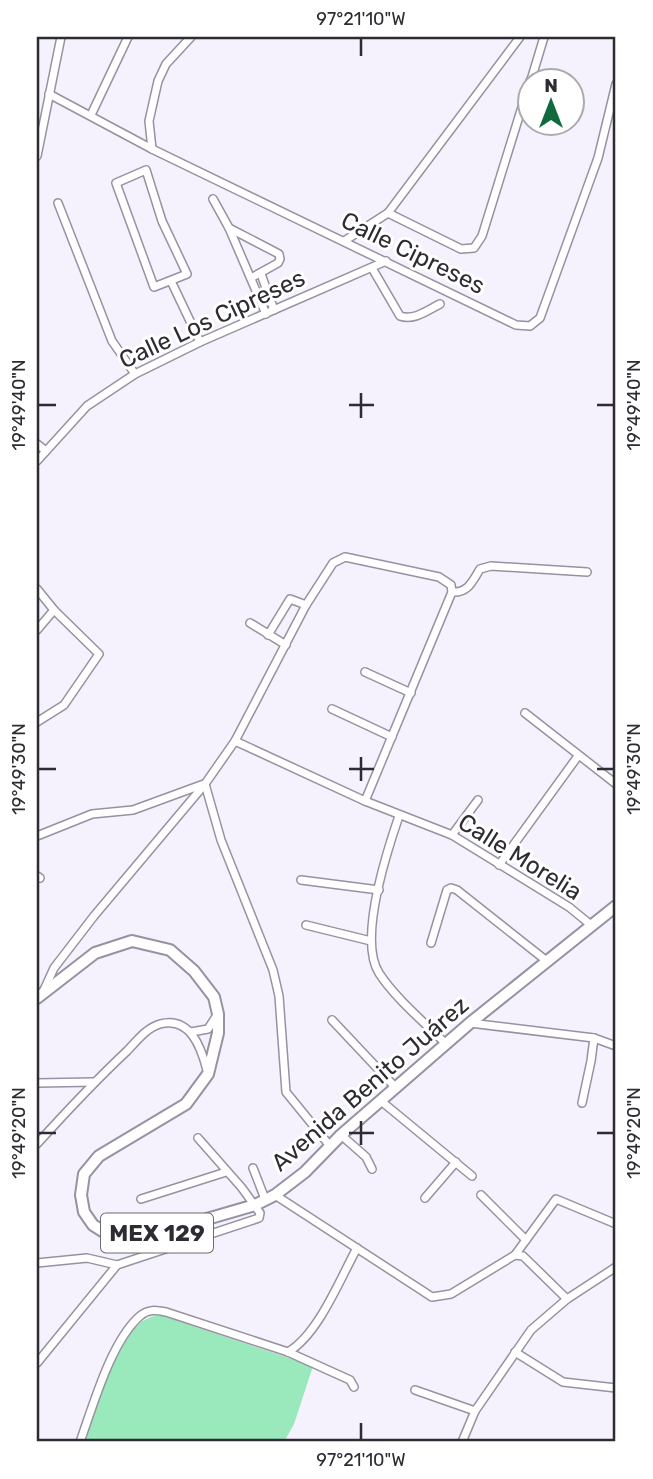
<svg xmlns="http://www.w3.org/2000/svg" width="653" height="1479" viewBox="0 0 653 1479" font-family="Rubik,sans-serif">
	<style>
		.green { fill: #99e9bc }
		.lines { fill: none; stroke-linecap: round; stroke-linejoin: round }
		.minor-casing { stroke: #9791a2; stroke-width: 10 }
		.primary-casing { stroke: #9791a2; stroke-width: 14 }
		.minor { stroke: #fff; stroke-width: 7 }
		.primary { stroke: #fff; stroke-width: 10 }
		.ticks { fill: none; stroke: #2e2b32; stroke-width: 2.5 }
		.labels { text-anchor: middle; stroke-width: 6; stroke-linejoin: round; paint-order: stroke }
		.shield { fill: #fff; stroke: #6d6b70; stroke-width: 2 }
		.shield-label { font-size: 23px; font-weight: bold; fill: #2e2b32 }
		.street-label { font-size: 24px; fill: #2e2b32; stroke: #fff }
		.neatline { fill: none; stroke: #2e2b32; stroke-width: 2.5 }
		.ticks-label { font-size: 18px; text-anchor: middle; fill: #2e2b32 }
	</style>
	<rect width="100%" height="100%" fill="#f5f1fd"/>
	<path class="green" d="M154,1316H163L313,1366L294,1424L284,1442H86C92,1412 117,1344 139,1324C143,1320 149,1318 154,1316Z"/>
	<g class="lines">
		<g class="minor-casing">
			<g id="minor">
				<path d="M531,80L544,37"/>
				<path d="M49,94L152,149L516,325L530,326L540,318L598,158L616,84"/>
				<path d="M91,115L128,37"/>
				<path d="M152,149L149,121L158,81L166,64L191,37"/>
				<path d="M37,156L61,37"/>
				<path d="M146,170L162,221L187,274L154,287L116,183Z"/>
				<path d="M213,199L229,228L266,314"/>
				<path d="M58,203L112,341L135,374"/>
				<path d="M388,213L461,249L474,248L482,236L530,81"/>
				<path d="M229,228L279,254L280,259L278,263L251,278"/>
				<path d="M363,229L388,213L520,37"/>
				<path d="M344,241L357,233"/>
				<path d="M372,268L400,316C414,321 428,310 440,304"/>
				<path d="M261,274L274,310"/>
				<path d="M171,281L200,342"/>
				<path d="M37,444L46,451"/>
				<path d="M37,461L87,406L135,374L200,342L386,261"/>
				<path d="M37,589L54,610L99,654L64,705L37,722"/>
				<path d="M452,592C468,593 472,582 480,569L491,566L587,572"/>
				<path d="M250,623L286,645"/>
				<path d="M37,630L54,610"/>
				<path d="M268,635L290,599L306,605"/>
				<path d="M365,672L411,693"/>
				<path d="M332,709L392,737"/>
				<path d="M525,713L616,784"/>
				<path d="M235,741L365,801L452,835L569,907L591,925"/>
				<path d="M205,784L221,840L273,970L279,996L286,1092L330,1146"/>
				<path d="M399,816C387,851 358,940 379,973C395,998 425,1023 446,1044"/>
				<path d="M452,835L478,800"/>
				<path d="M37,836L92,814L133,810L204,784"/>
				<path d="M499,865L578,756"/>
				<path d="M37,876L40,878"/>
				<path d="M301,880L379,890"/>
				<path d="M306,925L371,941"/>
				<path d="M431,943L447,890L451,888L457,890L548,962"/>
				<path d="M43,992L54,968L94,916L205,784L235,741L306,605L333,563L345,557L439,577L451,585L452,592L365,801"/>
				<path d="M332,1020L396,1088"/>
				<path d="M470,1023L594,1038L616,1046"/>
				<path d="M191,1032L208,1029L217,1015"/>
				<path d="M37,1083L94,1082"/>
				<path d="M381,1101L472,1176"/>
				<path d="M582,1103L591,1061L594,1038"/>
				<path d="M341,1135L366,1157L372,1169"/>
				<path d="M37,1144C66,1112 95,1081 127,1051C136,1042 146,1028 160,1024C190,1016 201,1047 207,1070"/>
				<path d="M253,1168L265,1199"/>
				<path d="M275,1195L432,1297L451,1294L515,1255L556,1199L616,1224"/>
				<path d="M481,1195L526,1240"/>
				<path d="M425,1198L456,1162"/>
				<path d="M141,1199L226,1172"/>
				<path d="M515,1255L523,1256L567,1299"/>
				<path d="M37,1263L87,1258L117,1265"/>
				<path d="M288,1352C318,1335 340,1279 357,1248"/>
				<path d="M515,1352L563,1382L616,1388"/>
				<path d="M37,1363L117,1265L259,1218L260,1213L242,1188L198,1138"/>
				<path d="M415,1390L475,1411"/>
				<path d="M80,1442C93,1406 111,1341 140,1316C148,1309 156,1310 166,1312L288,1352L350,1380L354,1387"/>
				<path d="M462,1442L475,1411L531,1330L567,1299L616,1267"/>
			</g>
		</g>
		<g class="primary-casing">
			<path id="primary" d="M37,998L95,953L132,941L170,950L194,971L214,997L218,1014V1033L208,1074L186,1104L99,1156L84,1174L81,1195L84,1212L93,1225L112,1237L138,1239L255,1205L275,1195L305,1172L341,1135L470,1023L616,906"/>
		</g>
		<use href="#minor" class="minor"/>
		<use href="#primary" class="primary"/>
	</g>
	<path class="ticks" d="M361,38V56M361,393V418M38,405H56M349,405H374M597,405H614M361,757V781M38,769H56M349,769H374M597,769H614M361,1121V1145M38,1133H56M349,1133H374M597,1133H614M361,1423V1440"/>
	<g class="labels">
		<rect class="shield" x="101" y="1213.5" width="112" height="39" rx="5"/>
		<g class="shield-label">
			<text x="157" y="1241">MEX 129</text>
		</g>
		<g class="street-label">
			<text transform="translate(413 253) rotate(26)" y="8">Calle Cipreses</text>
			<text transform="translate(212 319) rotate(-25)" y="8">Calle Los Cipreses</text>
			<text transform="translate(520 857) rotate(32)" y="8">Calle Morelia</text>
			<text transform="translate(370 1084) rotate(-41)" y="8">Avenida Benito Juárez</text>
		</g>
	</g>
	<rect width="653" height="1479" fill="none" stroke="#ffffff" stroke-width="77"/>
	<g transform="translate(551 102)"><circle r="33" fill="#ffffff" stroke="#abaaad" stroke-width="2"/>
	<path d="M0-5L12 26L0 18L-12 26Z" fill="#116a3d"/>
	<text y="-10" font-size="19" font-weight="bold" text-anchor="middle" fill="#2e2b32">N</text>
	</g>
	<rect x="38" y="38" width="576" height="1402" class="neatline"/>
	<g class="ticks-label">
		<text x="361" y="25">97°21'10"W</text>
		<text transform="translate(19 405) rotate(-90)" y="6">19°49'40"N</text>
		<text transform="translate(634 405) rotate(-90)" y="6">19°49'40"N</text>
		<text transform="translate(19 769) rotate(-90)" y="6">19°49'30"N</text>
		<text transform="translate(634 769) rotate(-90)" y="6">19°49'30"N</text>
		<text transform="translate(19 1133) rotate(-90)" y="6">19°49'20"N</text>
		<text transform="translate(634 1133) rotate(-90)" y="6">19°49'20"N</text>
		<text x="361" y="1466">97°21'10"W</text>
	</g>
</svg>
